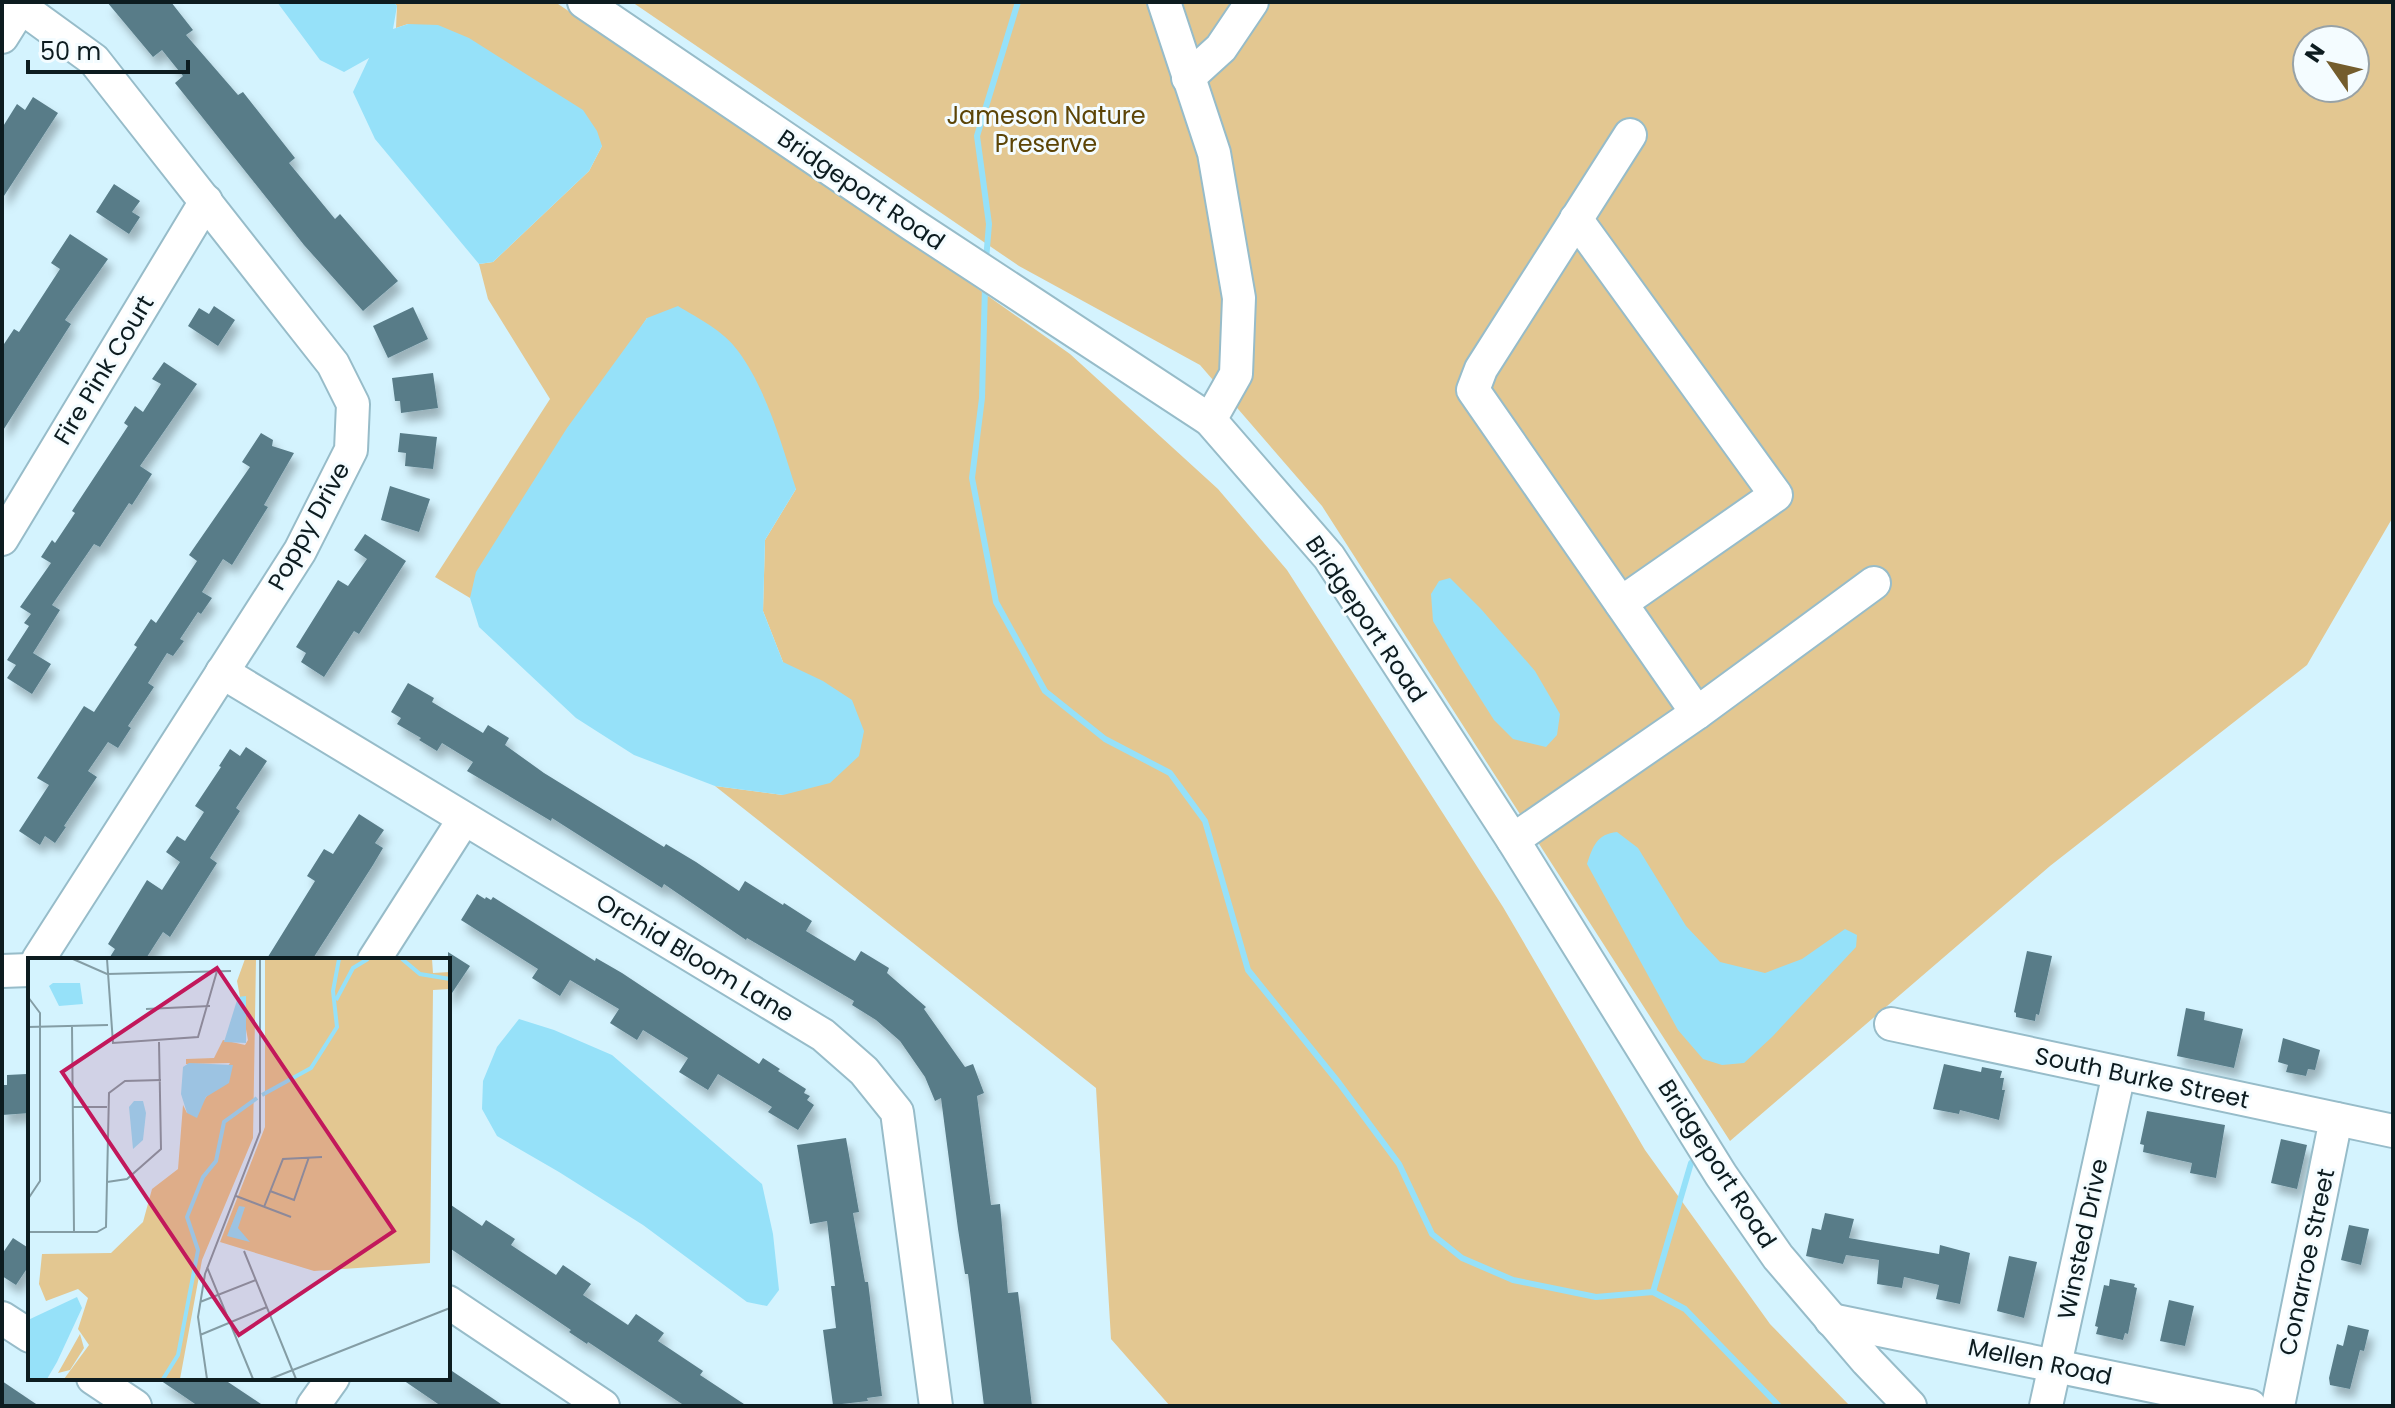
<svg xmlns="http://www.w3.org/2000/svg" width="2395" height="1408" viewBox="0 0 2395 1408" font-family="Poppins,sans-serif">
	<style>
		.green { fill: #e3c791; fill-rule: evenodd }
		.water { fill: #96e1f9 }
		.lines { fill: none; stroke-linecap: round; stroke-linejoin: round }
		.stream { stroke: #96e1f9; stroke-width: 6 }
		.building { fill: #587c88; filter: url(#shadow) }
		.minor-casing { stroke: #97bcc9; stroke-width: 36 }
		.minor { stroke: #fff; stroke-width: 32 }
		.labels { text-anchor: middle; stroke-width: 6; stroke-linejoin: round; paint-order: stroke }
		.park-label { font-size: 24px; fill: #5c4406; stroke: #f4fcff }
		.street-label { font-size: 24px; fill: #0d1c20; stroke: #f4fcff }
		.inset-river { fill: none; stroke: #96e1f9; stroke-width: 4 }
		.inset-road { fill: none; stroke: #849da5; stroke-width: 2 }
		.view { fill: #c2185b; fill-opacity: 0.15; stroke: #c2185b; stroke-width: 4 }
		.inset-edge { fill: none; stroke: #0d1c20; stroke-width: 4 }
	</style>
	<defs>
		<filter id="shadow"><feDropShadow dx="5" dy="9" stdDeviation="4" flood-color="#0004"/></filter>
	</defs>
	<rect width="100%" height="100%" fill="#d4f3fe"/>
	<g class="green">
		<path d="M394,2H555L855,202L1070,354L1218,489L1287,570L1503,907L1645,1150L1770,1324L1850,1406H1170L1111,1339L1096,1088L715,786L783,795V662L763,611L765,540L796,489L647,318L470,598L435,577L550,399L488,299L479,264L493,262L589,171L602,146L408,24L396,28L397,6Z"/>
		<path d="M632,2H2393V517L2307,665L2050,866L1730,1141L1322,506L1200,365L1019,266ZM2307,40H2355V88H2307Z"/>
	</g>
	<g class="water">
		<path d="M277,2H394L397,6L393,29L408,24L438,25L469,38L583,110L597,131L602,146L589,171L493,262L479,264L375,139L353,92L369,58L344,72L320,60Z"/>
		<path d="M678,306C699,319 723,330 738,351C766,388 782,445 796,489L765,540L763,611L783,662L823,681L852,700L864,731L859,756L830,783L783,795L715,786L634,755L576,718L479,627L470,598L476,572L567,428L647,318Z"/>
		<path d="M1450,578L1481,609L1535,671L1560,714L1557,735L1546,747L1513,739L1494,720L1459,665L1433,621L1431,594L1439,581Z"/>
		<path d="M1617,832L1638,848L1686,926L1720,962L1765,973L1802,959L1845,929L1857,935L1856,947L1772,1037L1744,1063L1722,1065L1703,1059L1678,1030L1587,864C1593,846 1597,834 1617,832Z"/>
		<path d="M519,1019L554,1030L612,1055L762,1184L773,1234L779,1290L767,1306L747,1302L643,1225L559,1172L497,1136L482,1109L483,1081L497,1047Z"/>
	</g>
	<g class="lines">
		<g class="stream">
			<path d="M986,260L989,224L977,136L1018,2"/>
			<path d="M985,287L982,398L972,478L996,602L1045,691L1105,739L1170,773L1205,821L1248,970L1339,1083L1399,1164L1432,1234L1462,1258L1513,1280L1596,1297L1653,1292L1685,1309L1779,1406"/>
			<path d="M1653,1292L1691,1163"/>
		</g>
	</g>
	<g class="building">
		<path d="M107,2H171L193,30L186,35L238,95L243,92L295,158L289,163L335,219L340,214L398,281L363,311L304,245L175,83L183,76L162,50L153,57Z"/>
		<path d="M33,97L58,113L2,199V128L17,104L25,110Z"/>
		<path d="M114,184L140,201L132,212L140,217L129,234L96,212Z"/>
		<path d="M70,234L108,259L65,320L71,324L2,432V347L14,329L19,332L60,269L51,263Z"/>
		<path d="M214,306L235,320L218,346L188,326L199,308L209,314Z"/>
		<path d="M413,307L428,339L388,358L373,326Z"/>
		<path d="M164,362L197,384L140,466L152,474L132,505L129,503L100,547L94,544L52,605L60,610L33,653L51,664L32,694L7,678L16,665L7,660L29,626L24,623L31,614L20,607L51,563L41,557L52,540L55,543L75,513L72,511L128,426L124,423L135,406L143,412L161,384L152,379Z"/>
		<path d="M433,373L438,408L401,413L400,401H395L392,378Z"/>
		<path d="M261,433L273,440L272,446L294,453L264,505L268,507L232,565L223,559L202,592L212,598L201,614L198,612L180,639L184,641L173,656L167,653L148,683L154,687L128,726L131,728L118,748L108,742L88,771L97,777L64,826L66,827L55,843L45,836L40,845L19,831L49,785L37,778L84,706L94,712L137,647L134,645L151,619L156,623L197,561L189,555L250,467L242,462Z"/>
		<path d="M400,433L437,437L433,469L405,466L406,453L398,452Z"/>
		<path d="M390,486L430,499L419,532L381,520Z"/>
		<path d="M365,534L406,561L359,634L354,631L324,677L301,662L306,653L296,647L338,580L348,586L367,559L354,550Z"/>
		<path d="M408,683L434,698L432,702L483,733L488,725L509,738L505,745L544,773L664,847L666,844L696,862L739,891L745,881L783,905L784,903L812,921L806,931L855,961L861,951L889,968L887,973L926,1007L924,1009L965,1067L973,1064L984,1093L977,1096L991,1205L1000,1204L1008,1293L1018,1292L1032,1406H984L968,1274H965L958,1229L941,1098L935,1101L925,1077L900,1041L876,1020L852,1005L854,1001L747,938L746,940L664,884L662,888L552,818L551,821L467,771L473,762L442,743L437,751L419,740L421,738L397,724L401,718L391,712Z"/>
		<path d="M246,747L267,761L236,808L240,811L210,858L217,863L170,937L163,932L145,960H108L115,949L108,944L147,880L162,890L180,862L166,852L177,836L185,841L204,812L195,806L221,767L219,766L230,749L240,756Z"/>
		<path d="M359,814L384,830L375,843L383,848L373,865L312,960H266L315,881L307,876L324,849L333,854Z"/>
		<path d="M477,894L485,899L486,897L491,900L493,897L595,961L596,958L622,973L759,1064L763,1058L780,1069L778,1071L806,1089L804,1093L810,1096L807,1100L814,1105L798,1130L768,1112L772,1107L718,1074L708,1090L679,1072L688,1058L643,1030L637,1040L610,1023L619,1009L570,980L560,996L532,978L538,969L461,920Z"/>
		<path d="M2027,951L2052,956L2039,1015L2036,1014L2035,1021L2016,1017V1013L2014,1012Z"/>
		<path d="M448,952L470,966L448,999Z"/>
		<path d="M2186,1008L2205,1012L2204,1020L2243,1029L2234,1068L2177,1056Z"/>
		<path d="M2283,1038L2320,1050L2315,1070L2308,1069L2306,1076L2286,1072L2288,1065L2278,1062Z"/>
		<path d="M1944,1064L1981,1072L1982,1067L2002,1071L2000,1078H2004L2002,1090H2005L1999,1120L1960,1110L1959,1114L1933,1109Z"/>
		<path d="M27,1074L30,1113L2,1115V1085H7V1075Z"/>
		<path d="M2147,1111L2225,1125L2216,1178L2190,1173L2192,1163L2143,1152L2144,1145L2140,1144Z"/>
		<path d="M846,1138L859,1212L853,1213L865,1282H868L882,1396L867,1398L868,1401L833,1405L823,1330L836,1328L831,1286H835L827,1221L810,1224L797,1145Z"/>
		<path d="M2281,1139L2307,1145L2297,1189L2271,1183Z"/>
		<path d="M448,1203L482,1226L486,1220L515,1239L511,1245L556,1275L563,1265L591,1284L583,1295L628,1325L636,1314L664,1333L658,1341L703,1371L700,1375L747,1406H685L588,1342L587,1344L569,1332L571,1330L448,1247Z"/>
		<path d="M1825,1213L1854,1219L1849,1238L1939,1254L1940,1245L1970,1253L1960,1304L1936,1299L1939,1285L1904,1277L1902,1288L1877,1284L1879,1260L1846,1255L1843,1264L1806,1256L1812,1228L1821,1230Z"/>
		<path d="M2349,1225L2369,1229L2361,1265L2341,1260Z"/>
		<path d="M13,1238L30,1249V1264L16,1285L2,1276V1254Z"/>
		<path d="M2009,1256L2037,1262L2024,1318L1997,1311Z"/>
		<path d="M2110,1279L2135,1284L2134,1287L2137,1288L2128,1334L2125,1333L2123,1340L2096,1334L2098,1327L2095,1326L2104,1285L2109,1286Z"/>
		<path d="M2169,1300L2194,1306L2185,1346L2160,1341Z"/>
		<path d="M2348,1325L2369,1330L2364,1351L2360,1350L2350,1389L2330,1385L2329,1378L2337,1344L2343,1346Z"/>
		<path d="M452,1371L504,1406H441L400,1378H448Z"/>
		<path d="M157,1378H222L264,1406H198Z"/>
		<path d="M2,1381L39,1406H2Z"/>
	</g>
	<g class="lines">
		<g class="minor-casing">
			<g id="minor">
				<path d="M584,2L913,225L1210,420L1329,557L1513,840L1721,1175L1778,1257L1867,1361L1910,1406"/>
				<path d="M1164,2L1214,153L1239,298L1236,374L1210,420"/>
				<path d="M21,7L94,60L333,364L353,404L351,450L300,551L38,960"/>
				<path d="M2,37L24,2"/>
				<path d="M1188,78L1221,48L1252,2"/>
				<path d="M1630,135L1481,369L1473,390L1697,713"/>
				<path d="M1576,219L1776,495L1621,603"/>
				<path d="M2,539L206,201"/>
				<path d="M222,672L823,1035L864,1071L897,1112L936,1406"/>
				<path d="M1513,840L1697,713L1874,583"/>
				<path d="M374,960L464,819"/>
				<path d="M2,971L30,970"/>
				<path d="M1891,1024L2393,1131"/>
				<path d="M448,1302L603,1406"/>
				<path d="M2,1318L30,1336"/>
				<path d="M1831,1320L2250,1406"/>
				<path d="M93,1378L135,1406"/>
				<path d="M313,1406L333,1378"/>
				<path d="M2046,1406L2119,1073"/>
				<path d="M2278,1406L2336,1119"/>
			</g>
		</g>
		<use href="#minor" class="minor"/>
	</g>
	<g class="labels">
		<g class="park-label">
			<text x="1046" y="124">Jameson Nature<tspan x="1046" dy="28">Preserve</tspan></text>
		</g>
		<g class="street-label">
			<text transform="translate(861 190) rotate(34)" y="8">Bridgeport Road</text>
			<text transform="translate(104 370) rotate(-59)" y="8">Fire Pink Court</text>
			<text transform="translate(309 526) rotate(-61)" y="8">Poppy Drive</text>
			<text transform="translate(1366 619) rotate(56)" y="8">Bridgeport Road</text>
			<text transform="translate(695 958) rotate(31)" y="8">Orchid Bloom Lane</text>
			<text transform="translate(2142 1078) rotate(12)" y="8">South Burke Street</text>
			<text transform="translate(1717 1164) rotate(57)" y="8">Bridgeport Road</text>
			<text transform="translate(2083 1239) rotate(-78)" y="8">Winsted Drive</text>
			<text transform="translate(2307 1262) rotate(-78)" y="8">Conarroe Street</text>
			<text transform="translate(2040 1362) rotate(12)" y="8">Mellen Road</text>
		</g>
	</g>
	<g transform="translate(28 958)">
		<rect width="422" height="422" fill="#d4f3fe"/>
		<path d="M217,1H228L225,180L174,302L152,421H36L61,387L50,371L60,340L50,331L18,343L11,326L14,296L83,295L115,264L124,231L150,211L155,147L159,155L174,145L202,105L158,106V101L186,100L195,82L217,87L220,82L209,23ZM237,1H404L405,15L422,14V31L405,32L402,305L286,313L192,284L237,169ZM52,376L56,390L42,412L30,415Z" fill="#e3c791"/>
		<path d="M25,25H52L55,46L31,48L21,28ZM218,38V85L196,84L210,39ZM161,105L205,107L201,125L178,139L169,160L159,155L153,136L155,109ZM106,143H115L118,155L115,182L105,191L101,149ZM211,248L217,249L210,270L222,284L199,278ZM49,339L54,350L29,404L19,421H0V362Z" fill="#96e1f9"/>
		<path class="inset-river" d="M374,1L392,16L422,21M308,42L325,10L340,1M234,137L283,110L309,69L305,33L311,1M135,421L150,397L170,292L159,259L175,219L188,203L196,164L229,140"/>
		<path class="inset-road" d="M45,1L79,16L203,13M79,1L85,85L170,79L189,13M0,39L12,55V223L0,241M118,51L182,48M44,68L46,274M0,69L80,67M45,149H79M79,224L99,221L133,191L131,84M242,233L266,242L281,199M208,238L263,259M236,249L255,201L294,199M0,274H69L78,269L81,135L97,123L133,122M216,293L268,421M179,309L225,421M172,344L228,322M172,377L239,349M179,421L170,359L177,316L232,174V1M242,421L422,350"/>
		<path class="view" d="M189,10L366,273L211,377L34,114Z"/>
		<rect width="422" height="422" class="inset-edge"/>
	</g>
	<rect width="2395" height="1408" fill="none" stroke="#0d1c20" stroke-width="8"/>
	<g transform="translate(2331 64) rotate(304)"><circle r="38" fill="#f4fcff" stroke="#98a2a6" stroke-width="2"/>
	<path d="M0-6L14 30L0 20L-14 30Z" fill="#745d2d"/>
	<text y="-12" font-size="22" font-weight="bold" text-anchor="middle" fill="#0d1c20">N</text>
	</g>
	<path d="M28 60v12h160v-12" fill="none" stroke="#0d1c20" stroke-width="4"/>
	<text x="40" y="60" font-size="24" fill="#0d1c20" stroke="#f4fcff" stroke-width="6" paint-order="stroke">50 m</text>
</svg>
